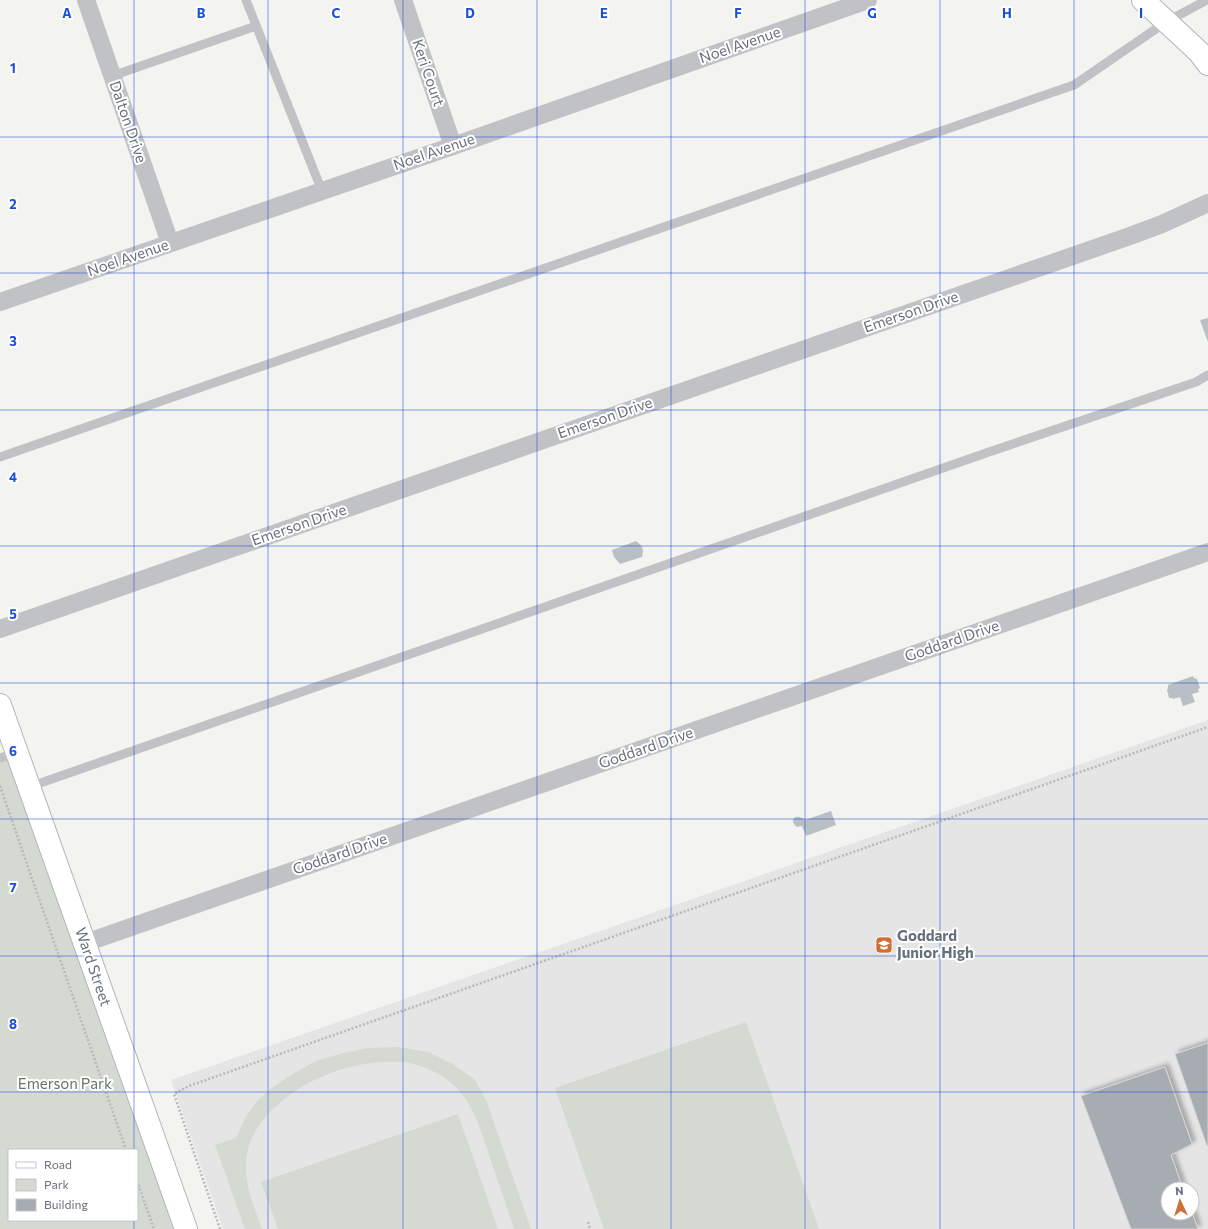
<svg xmlns="http://www.w3.org/2000/svg" width="1208" height="1229" viewBox="0 0 1208 1229" font-family="Commissioner,sans-serif">
	<style>
		.built { fill: #e4e5e4; fill-rule: evenodd }
		.green { fill: #d4dad2; fill-rule: evenodd }
		.water { fill: #b8c0c5 }
		.building { fill: #a7abb2; stroke: #d5d5d3; filter: url(#shadow) }
		.lines { fill: none; stroke-linecap: round; stroke-linejoin: round }
		.secondary-casing { stroke: #b2b5ba; stroke-width: 24 }
		.path { stroke: #b7b9bc; stroke-width: 2.5; stroke-dasharray: 2 2; stroke-linecap: butt }
		.lane { stroke: #c0c2c5; stroke-width: 9 }
		.street { stroke: #c0c2c5; stroke-width: 18 }
		.secondary { stroke: #fff; stroke-width: 22 }
		.grid { fill: none; stroke: #1d4ed8; stroke-width: 1; stroke-opacity: 0.55 }
		.labels { text-anchor: middle; stroke-width: 4; stroke-linejoin: round; paint-order: stroke }
		.street-label { font-size: 15px; fill: #67707e; stroke: #fff }
		.poi-label { font-size: 15px; font-weight: bold; fill: #67707e; stroke: #fff; text-anchor: start }
		.park-label { font-size: 15px; fill: #657664; stroke: #fff }
		.grid-label { font-size: 13px; text-anchor: middle; font-weight: bold; fill: #1d4ed8; stroke: #fff; stroke-width: 4; stroke-linejoin: round; paint-order: stroke }
	</style>
	<defs>
		<filter id="shadow"><feDropShadow dx="3.5" dy="-3.5" stdDeviation="2" flood-color="#0004"/></filter>
	</defs>
	<rect width="100%" height="100%" fill="#f3f4f0"/>
	<path class="built" d="M1208,720V1229H223L171,1080ZM1168,1189H1192V1213H1168Z"/>
	<g class="green">
		<path d="M17,752L185,1229H0V758ZM9,1150H137V1220H9Z"/>
		<path d="M746,1022L819,1229H604L555,1088Z"/>
		<path d="M398,1047L428,1052L453,1064L475,1080L486,1100L531,1229H514C506,1204 497,1179 489,1155C482,1134 476,1112 462,1094C449,1077 424,1064 402,1062C397,1062 392,1062 387,1062C346,1063 305,1079 275,1107C262,1119 252,1133 248,1150C241,1178 253,1204 262,1229H245L215,1145L236,1138L245,1118L258,1100L273,1087L294,1073L318,1060L340,1054L367,1048Z"/>
		<path d="M458,1114L498,1229H278L261,1182Z"/>
	</g>
	<g class="water">
		<path d="M1208,318V342L1200,320Z"/>
		<path d="M636,541C643,546 644,549 642,557L620,564L614,557L612,550Z"/>
		<path d="M1193,676L1194,678L1197,679L1200,688L1198,689L1199,692L1192,694L1195,702L1183,706L1180,697L1173,699L1172,698H1169L1167,690L1168,688V685Z"/>
		<path d="M831,811L836,825L806,836L802,826L797,827C788,820 796,812 805,820Z"/>
	</g>
	<g class="building">
		<path d="M1208,1043V1145L1207,1146L1175,1054Z"/>
		<path d="M1165,1067L1192,1144L1171,1155L1183,1189H1168V1213H1192L1198,1229H1131L1081,1096Z"/>
	</g>
	<g class="lines">
		<g class="secondary-casing">
			<g id="secondary">
				<path d="M1143,0L1199,52L1208,64"/>
				<path d="M0,705L186,1229"/>
			</g>
		</g>
		<g class="path">
			<path d="M0,786L126,1150"/>
			<path d="M137,1181L154,1229"/>
			<path d="M588,1222L590,1229"/>
			<path d="M220,1229L174,1094L189,1086L1208,727"/>
		</g>
		<g class="lane">
			<path d="M246,0L322,191"/>
			<path d="M112,76L256,26"/>
			<path d="M0,457L1074,85L1166,22L1207,0"/>
			<path d="M0,758L17,752"/>
			<path d="M29,787L989,452L1196,382L1208,375"/>
		</g>
		<g class="street">
			<path d="M86,0L170,243"/>
			<path d="M403,0L453,146"/>
			<path d="M0,302L453,146L868,0"/>
			<path d="M0,629L1130,236L1162,224L1208,203"/>
			<path d="M85,943L1208,552"/>
		</g>
		<use href="#secondary" class="secondary"/>
	</g>
	<path class="grid" d="M134,0V1150M268,0V1229M403,0V1229M537,0V1229M671,0V1229M805,0V1229M940,0V1229M1074,0V1229M0,137H1208M0,273H1208M0,410H1208M0,546H1208M0,683H1208M0,819H1208M0,956H1208M0,1092H1208M134,1220V1229"/>
	<defs>
		<g id="school-square" transform="scale(0.9)"><rect x="-9" y="-9" width="18" height="18" rx="4" fill="#cc6f38" stroke="#fff"/><path d="M0-5L7-2L0 1L-7-2ZM-4 1L0 2.5L4 1V4Q0 6-4 4Z" fill="#fff"/></g>
	</defs>
	<g fill-rule="evenodd">
		<use href="#school-square" x="884" y="945"/>
	</g>
	<g class="labels">
		<g class="street-label">
			<text transform="translate(740 45) rotate(-19)" y="5">Noel Avenue</text>
			<text transform="translate(428 73) rotate(71)" y="5">Keri Court</text>
			<text transform="translate(128 122) rotate(71)" y="5">Dalton Drive</text>
			<text transform="translate(434 152) rotate(-19)" y="5">Noel Avenue</text>
			<text transform="translate(128 258) rotate(-19)" y="5">Noel Avenue</text>
			<text transform="translate(911 312) rotate(-19)" y="5">Emerson Drive</text>
			<text transform="translate(605 418) rotate(-19)" y="5">Emerson Drive</text>
			<text transform="translate(299 525) rotate(-19)" y="5">Emerson Drive</text>
			<text transform="translate(952 641) rotate(-19)" y="5">Goddard Drive</text>
			<text transform="translate(646 748) rotate(-19)" y="5">Goddard Drive</text>
			<text transform="translate(340 854) rotate(-19)" y="5">Goddard Drive</text>
			<text transform="translate(93 967) rotate(71)" y="5">Ward Street</text>
		</g>
		<g class="poi-label">
			<text x="897" y="941">Goddard<tspan x="897" dy="17">Junior High</tspan></text>
		</g>
		<g class="park-label">
			<text x="65" y="1089">Emerson Park</text>
		</g>
	</g>
	<g class="grid-label">
		<text x="67" y="18">A</text>
		<text x="201" y="18">B</text>
		<text x="336" y="18">C</text>
		<text x="470" y="18">D</text>
		<text x="604" y="18">E</text>
		<text x="738" y="18">F</text>
		<text x="872" y="18">G</text>
		<text x="1007" y="18">H</text>
		<text x="1141" y="18">I</text>
		<text x="13" y="73">1</text>
		<text x="13" y="209">2</text>
		<text x="13" y="346">3</text>
		<text x="13" y="482">4</text>
		<text x="13" y="619">5</text>
		<text x="13" y="756">6</text>
		<text x="13" y="892">7</text>
		<text x="13" y="1029">8</text>
	</g>
	<rect x="8" y="1149" width="130" height="72" fill="#ffffff" stroke="#c2c6cb"/>
	<rect x="16" y="1162" width="20" height="6" fill="#ffffff" stroke="#c2c6cb"/>
	<text x="44" y="1169" font-size="12" fill="#67707e">Road</text>
	<rect x="16" y="1179" width="20" height="12" fill="#d4dad2" stroke="#c2c6cb"/>
	<text x="44" y="1189" font-size="12" fill="#67707e">Park</text>
	<rect x="16" y="1199" width="20" height="12" fill="#a7abb2" stroke="#c2c6cb"/>
	<text x="44" y="1209" font-size="12" fill="#67707e">Building</text>
	<g transform="translate(1180 1201) rotate(356)"><circle r="19" fill="#ffffff" stroke="#c2c6cb"/>
	<path d="M0-3L7 15L0 10L-7 15Z" fill="#cc6f38"/>
	<text y="-6" font-size="11" font-weight="bold" text-anchor="middle" fill="#67707e">N</text>
	</g>
</svg>
